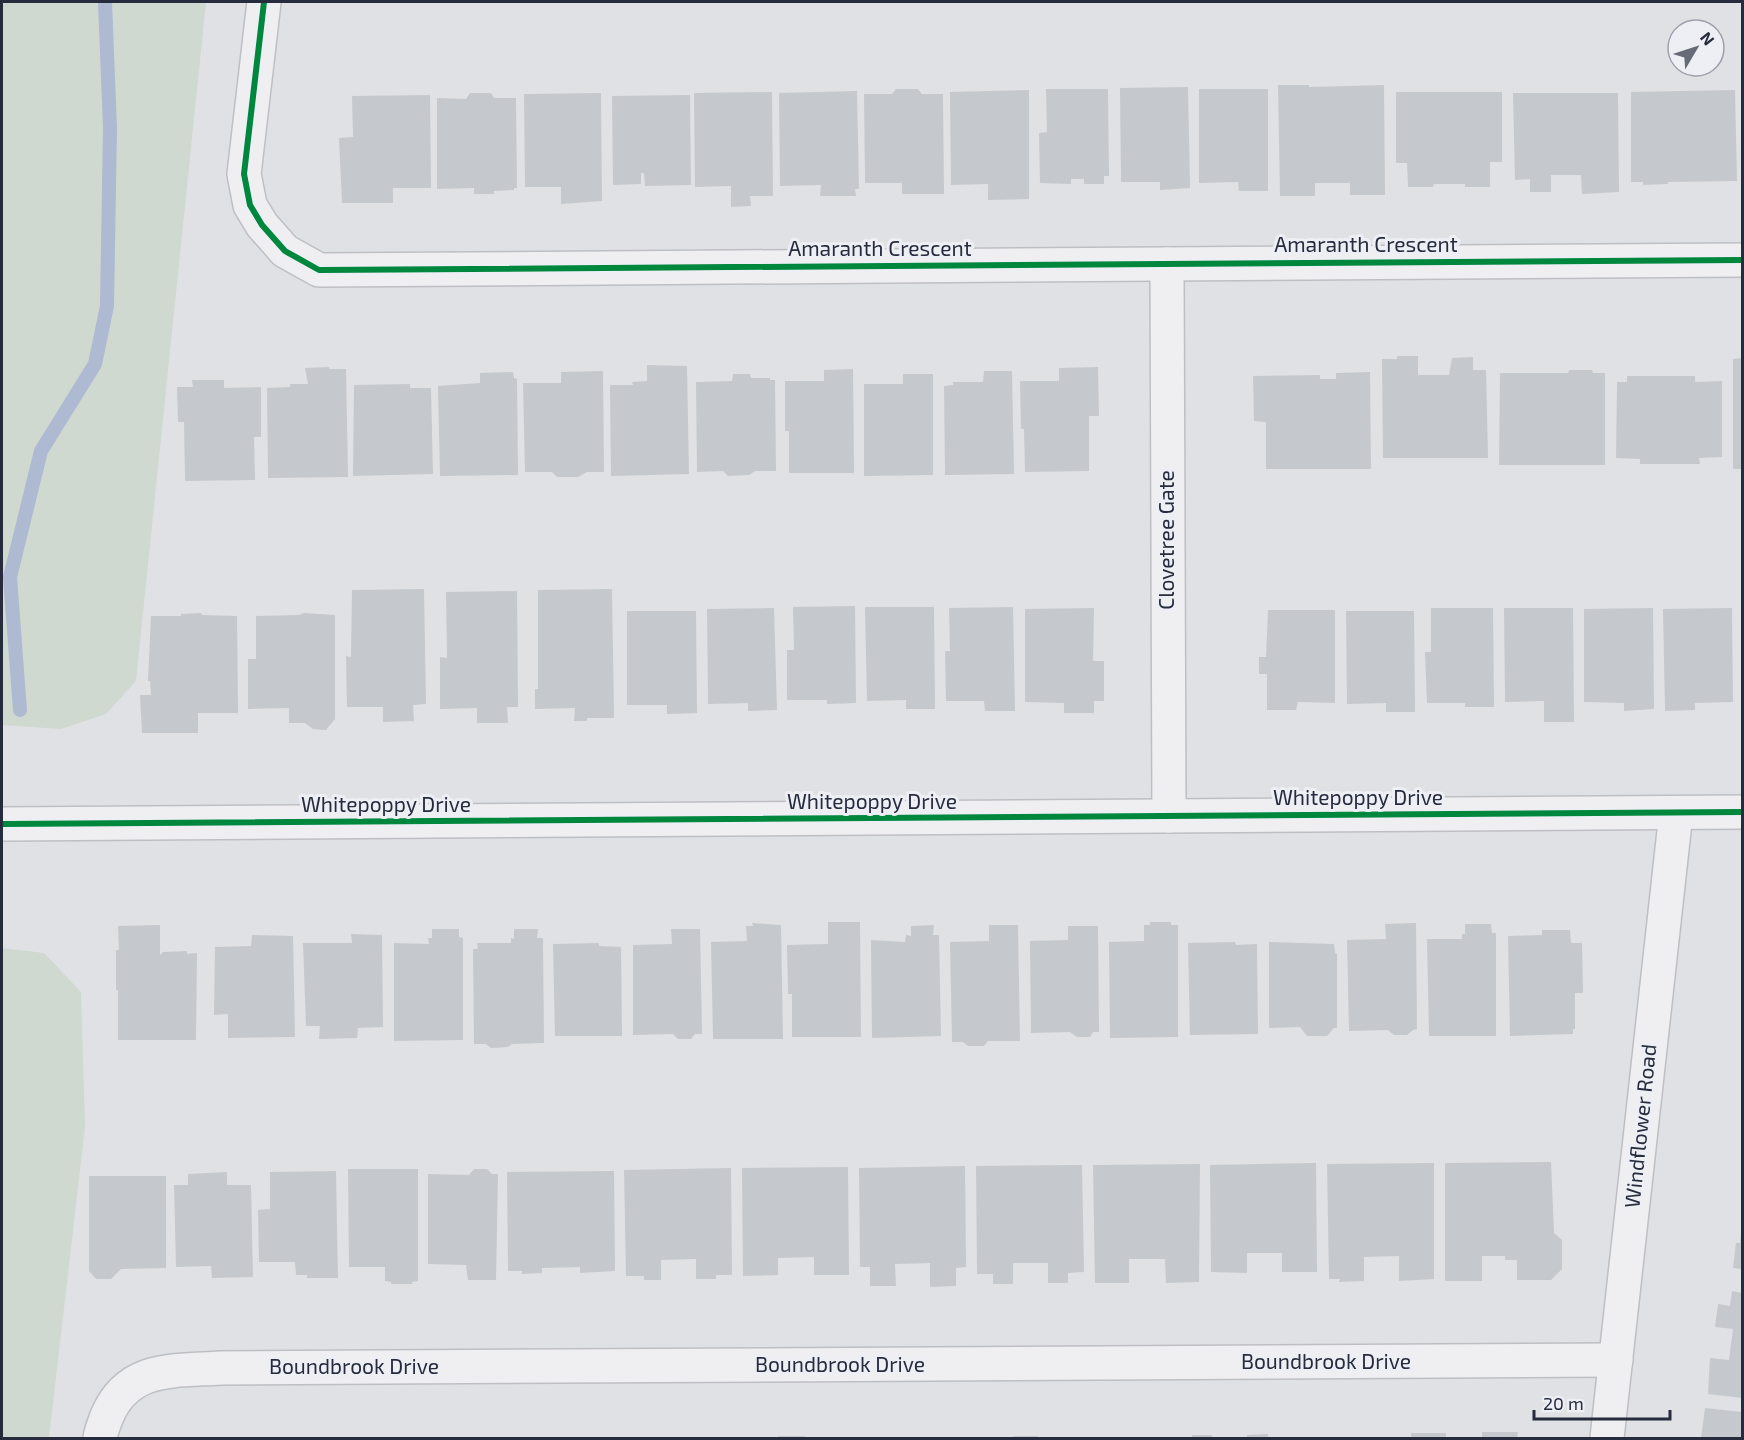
<svg xmlns="http://www.w3.org/2000/svg" width="1744" height="1440" viewBox="0 0 1744 1440" font-family="'Exo 2',sans-serif">
	<style>
		.green { fill: #cfd9d0 }
		.lines { fill: none; stroke-linecap: round; stroke-linejoin: round }
		.stream { stroke: #adbad1; stroke-width: 14 }
		.building { fill: #c5c8cc }
		.street-casing { stroke: #bebfc3; stroke-width: 36 }
		.street { stroke: #efeff2; stroke-width: 33 }
		.cycleway-casing { stroke: #edeff5; stroke-width: 10 }
		.cycleway { stroke: #00873e; stroke-width: 6 }
		.labels { text-anchor: middle; stroke-width: 6; stroke-linejoin: round; paint-order: stroke }
		.street-label { font-size: 21px; fill: #262c3e; stroke: #edeff5 }
	</style>
	<rect width="100%" height="100%" fill="#e0e1e5"/>
	<g class="green">
		<path d="M2,2H206L136,681L106,714L61,729L2,725Z"/>
		<path d="M2,948L44,953L81,992L85,1127L49,1438H2Z"/>
	</g>
	<g class="lines">
		<path class="stream" d="M20,710L10,577L41,451L95,364L107,306L110,128L105,2"/>
	</g>
	<g class="building">
		<path d="M1278,85H1309V87L1384,85L1385,195H1350V183H1315V196H1280Z"/>
		<path d="M1188,87L1190,188L1160,190V182H1121L1120,88Z"/>
		<path d="M896,89H918L922,94H943L944,194H902V183H865L864,94H892Z"/>
		<path d="M1046,89H1108L1109,176H1104V184H1084V179H1071V184L1040,183L1039,133L1047,132Z"/>
		<path d="M1199,89H1268V191H1239L1238,182L1199,183Z"/>
		<path d="M1029,90V199L988,200V184L951,185L950,92Z"/>
		<path d="M1735,90L1737,181L1668,182V184L1643,185V182H1631V92Z"/>
		<path d="M857,91L859,189H855L856,196H820L821,185L780,186L779,93Z"/>
		<path d="M772,92L773,196H750L751,206L731,207V186L695,187L694,93Z"/>
		<path d="M1396,92H1502V162H1490V187H1465V184H1434L1433,187H1408L1407,163H1396Z"/>
		<path d="M470,93H491L494,98H516L517,188H514V190L494,191V194H474V188L437,189V98L466,99Z"/>
		<path d="M601,93L602,201L561,204V187H525L524,94Z"/>
		<path d="M1513,93H1618L1619,192L1582,194L1581,175H1551V192H1530V179L1515,180Z"/>
		<path d="M430,95L431,188H393V203H342L339,138L353,137L352,96Z"/>
		<path d="M690,95L691,185L645,186L644,173H641V184L613,185L612,96Z"/>
		<path d="M1397,356H1418V375H1449L1452,358L1473,357V370H1486L1488,458H1383L1382,359H1397Z"/>
		<path d="M1742,358V469H1733V359Z"/>
		<path d="M647,365L687,366L689,474L611,476L610,385H633L632,382L647,381Z"/>
		<path d="M329,367V369H346L348,477L268,478L267,388L290,387V384H308L305,368Z"/>
		<path d="M1098,367L1099,416H1089V471L1025,472L1024,429H1021L1020,381H1059V368Z"/>
		<path d="M853,369L854,473H789V431H785V381H824V370Z"/>
		<path d="M1569,370H1592L1593,373H1605V465H1499L1500,373H1568Z"/>
		<path d="M603,371L604,472H587L578,477H557L552,472H525L523,383H561V372Z"/>
		<path d="M984,371H1012L1014,474L945,475L944,386L953,385V382H983Z"/>
		<path d="M513,372L514,378L517,379L518,475L440,476L438,386L480,383V373Z"/>
		<path d="M1370,372L1371,469H1266V422L1254,421L1253,376L1320,375V379H1336V373Z"/>
		<path d="M733,374H750L751,378H770V380H775L776,471H755L749,475L728,476L723,471L697,472L696,382L732,381Z"/>
		<path d="M903,374H933V475L864,476V384H903Z"/>
		<path d="M1627,376H1695V382L1722,381V457L1699,458L1700,464H1640V459L1616,458L1617,382H1627Z"/>
		<path d="M192,380H224V388L261,387V437H254L255,480L185,481L184,422H178L177,387H193Z"/>
		<path d="M410,384V388H431L433,474L353,476L354,385Z"/>
		<path d="M424,589L426,704L413,705L414,721L383,722V707H347L346,656L351,657L352,590Z"/>
		<path d="M612,589L614,718H587V721H574L575,708L535,709V689H538V590Z"/>
		<path d="M517,591L518,707H507L508,723H477V708L440,709V657L447,658L446,592Z"/>
		<path d="M855,606L856,703L827,704V700H787V650H794L793,607Z"/>
		<path d="M865,607H934L935,709H906V700L867,701Z"/>
		<path d="M1013,607L1015,711H985L984,701H946L945,651H950L949,608Z"/>
		<path d="M774,608L777,710L748,711V703L708,704L707,609Z"/>
		<path d="M1094,608L1093,661H1104V701H1094V713H1064V703L1025,702V609Z"/>
		<path d="M1431,608H1493L1494,707H1465V703H1427L1425,652H1431Z"/>
		<path d="M1504,608H1573L1574,722H1544V701L1505,702Z"/>
		<path d="M1653,608L1654,709L1624,711V703L1584,702V609Z"/>
		<path d="M1732,608L1733,702L1695,703V710L1665,711L1663,609Z"/>
		<path d="M1268,610H1335V703L1298,702L1296,710H1267V674H1259V657H1266Z"/>
		<path d="M627,611H696L697,713L667,714V705H627Z"/>
		<path d="M1346,611H1414L1415,712H1386V703L1347,704Z"/>
		<path d="M201,613L202,615L237,616L238,713H198V733H142L140,695H151L150,681H148L151,616H181V614Z"/>
		<path d="M304,613L335,615V719L326,730L313,729L305,723H289V708L248,709V659H256V616L299,615Z"/>
		<path d="M828,922H860L861,1037H792V994H788L787,945L828,944Z"/>
		<path d="M1150,922H1171V925H1178V1037L1110,1038L1109,942L1144,941V925H1150Z"/>
		<path d="M752,923L781,925L783,1039H713L711,942L747,941L746,926H753Z"/>
		<path d="M1416,923L1417,1029L1413,1030L1407,1035H1394L1388,1030L1349,1031L1347,940L1386,939L1385,924Z"/>
		<path d="M1465,924H1491L1492,933H1496V1036H1429L1427,939H1462V934H1465Z"/>
		<path d="M160,925V955L163,952L187,951V954L197,953L196,1040H118V990H116V950H119L118,926Z"/>
		<path d="M934,925L933,935H939L941,1036L872,1038L871,940L905,942L906,935L911,936V926Z"/>
		<path d="M989,925H1018L1020,1041H988L984,1046H968L963,1042H952L950,942L989,941Z"/>
		<path d="M1068,926H1098L1099,1032H1093L1090,1037H1077L1070,1032L1031,1033L1030,941L1068,940Z"/>
		<path d="M432,929H459V937L463,938V1040L394,1041V943L429,944L428,938H432Z"/>
		<path d="M514,929H538L537,938H543L544,1043L512,1044L508,1047L491,1048L486,1044H474L473,949H478L477,943H511V938L514,939Z"/>
		<path d="M671,929H700L702,1034H695L691,1039H678L673,1034L633,1035V945L672,944Z"/>
		<path d="M1542,930H1570L1571,943H1582L1583,993H1575V1029H1573V1034L1510,1036L1508,936L1542,935Z"/>
		<path d="M351,934L382,935L383,1027L358,1028L357,1038L319,1039L320,1026H306L303,943H352Z"/>
		<path d="M252,935L293,936L295,1037L228,1038V1014L214,1015L215,947L251,946Z"/>
		<path d="M1235,942L1236,945L1257,944L1258,1034L1190,1035L1188,943Z"/>
		<path d="M1269,942L1334,944L1335,953L1337,954V1028H1334L1327,1036H1307L1300,1027L1269,1028Z"/>
		<path d="M599,943V946L621,947L622,1036H555L553,944Z"/>
		<path d="M1551,1162L1554,1233L1562,1240V1269L1551,1280H1517V1260H1505V1256H1482V1281H1445V1163Z"/>
		<path d="M1316,1163L1317,1272H1282V1253H1247V1273L1211,1272L1210,1165Z"/>
		<path d="M1434,1163V1279L1399,1281V1256L1364,1257V1281L1339,1282L1340,1279H1329L1327,1164Z"/>
		<path d="M1200,1164L1199,1282L1166,1283L1165,1259H1129V1283H1095L1093,1165Z"/>
		<path d="M1082,1165L1084,1272L1068,1273V1283H1048V1263H1013V1284H993V1274H977L976,1166Z"/>
		<path d="M965,1166L966,1267L956,1268V1286L930,1287V1263L895,1264L896,1286H870V1267H860L859,1168Z"/>
		<path d="M848,1167L849,1275H814V1257L778,1258V1275L743,1276L742,1168Z"/>
		<path d="M731,1168L732,1275H716V1279H696V1259L661,1260V1280H644V1276H626L624,1170Z"/>
		<path d="M348,1169H418V1281L412,1282V1284H391V1282L385,1281V1267H349Z"/>
		<path d="M474,1169H487L492,1174H498L496,1280H468L466,1265L428,1264V1174L469,1175Z"/>
		<path d="M336,1171L338,1278H307V1275H296L295,1262H259L258,1210L270,1209V1172Z"/>
		<path d="M614,1171L615,1271L580,1273V1267L542,1268V1273L522,1274V1271H508L507,1172Z"/>
		<path d="M227,1172V1185H251L253,1277L212,1278L211,1266L176,1267L174,1185H188V1174Z"/>
		<path d="M89,1176H166V1268L121,1269L111,1279H96L89,1271Z"/>
		<path d="M1741,1234H1742V1269L1733,1268L1736,1243H1740Z"/>
		<path d="M1732,1291L1742,1293V1398L1708,1394L1710,1358L1729,1360L1733,1329L1715,1327L1718,1304L1730,1306Z"/>
		<path d="M1705,1408L1742,1412V1438H1701Z"/>
		<path d="M1482,1432H1518L1517,1438H1482Z"/>
		<rect x="1411" y="1433" width="35" height="5"/>
		<path d="M1268,1434V1438H1247V1435Z"/>
		<rect x="1192" y="1435" width="20" height="3"/>
		<rect x="778" y="1436" width="27" height="2"/>
		<rect x="1013" y="1436" width="25" height="2"/>
	</g>
	<g class="lines">
		<g class="street-casing">
			<g id="street">
				<path d="M264,2L244,174L250,205L262,225L285,251L319,270L1742,260"/>
				<path d="M1167,264L1169,816"/>
				<path d="M2,824L1742,812"/>
				<path d="M100,1438C101,1431 104,1424 107,1416C128,1366 173,1371 220,1368L1616,1360"/>
				<path d="M1607,1438L1676,813"/>
			</g>
		</g>
		<use href="#street" class="street"/>
		<g class="cycleway-casing">
			<g id="cycleway">
				<path d="M264,2L244,174L250,205L262,225L285,251L319,270L1742,260"/>
				<path d="M2,824L1742,812"/>
			</g>
		</g>
		<use href="#cycleway" class="cycleway"/>
	</g>
	<g class="labels">
		<g class="street-label">
			<text x="1366" y="252">Amaranth Crescent</text>
			<text x="880" y="256">Amaranth Crescent</text>
			<text transform="translate(1167 540) rotate(-90)" y="7">Clovetree Gate</text>
			<text x="1358" y="805">Whitepoppy Drive</text>
			<text x="872" y="809">Whitepoppy Drive</text>
			<text x="386" y="812">Whitepoppy Drive</text>
			<text transform="translate(1641 1126) rotate(-84)" y="7">Windflower Road</text>
			<text x="1326" y="1369">Boundbrook Drive</text>
			<text x="840" y="1372">Boundbrook Drive</text>
			<text x="354" y="1374">Boundbrook Drive</text>
		</g>
	</g>
	<rect width="1744" height="1440" fill="none" stroke="#262c3e" stroke-width="6"/>
	<g transform="translate(1696 48) rotate(51)"><circle r="28" fill="#edeff5" stroke="#9da1ac" stroke-width="1.5"/>
	<path d="M0-4.5L10 22L0 15L-10 22Z" fill="#676b78"/>
	<text y="-9" font-size="16" font-weight="bold" text-anchor="middle" fill="#262c3e">N</text>
	</g>
	<path d="M1534 1410v9h136v-9" fill="none" stroke="#262c3e" stroke-width="3"/>
	<text x="1543" y="1410" font-size="18" fill="#262c3e" stroke="#edeff5" stroke-width="4.5" paint-order="stroke">20 m</text>
</svg>
